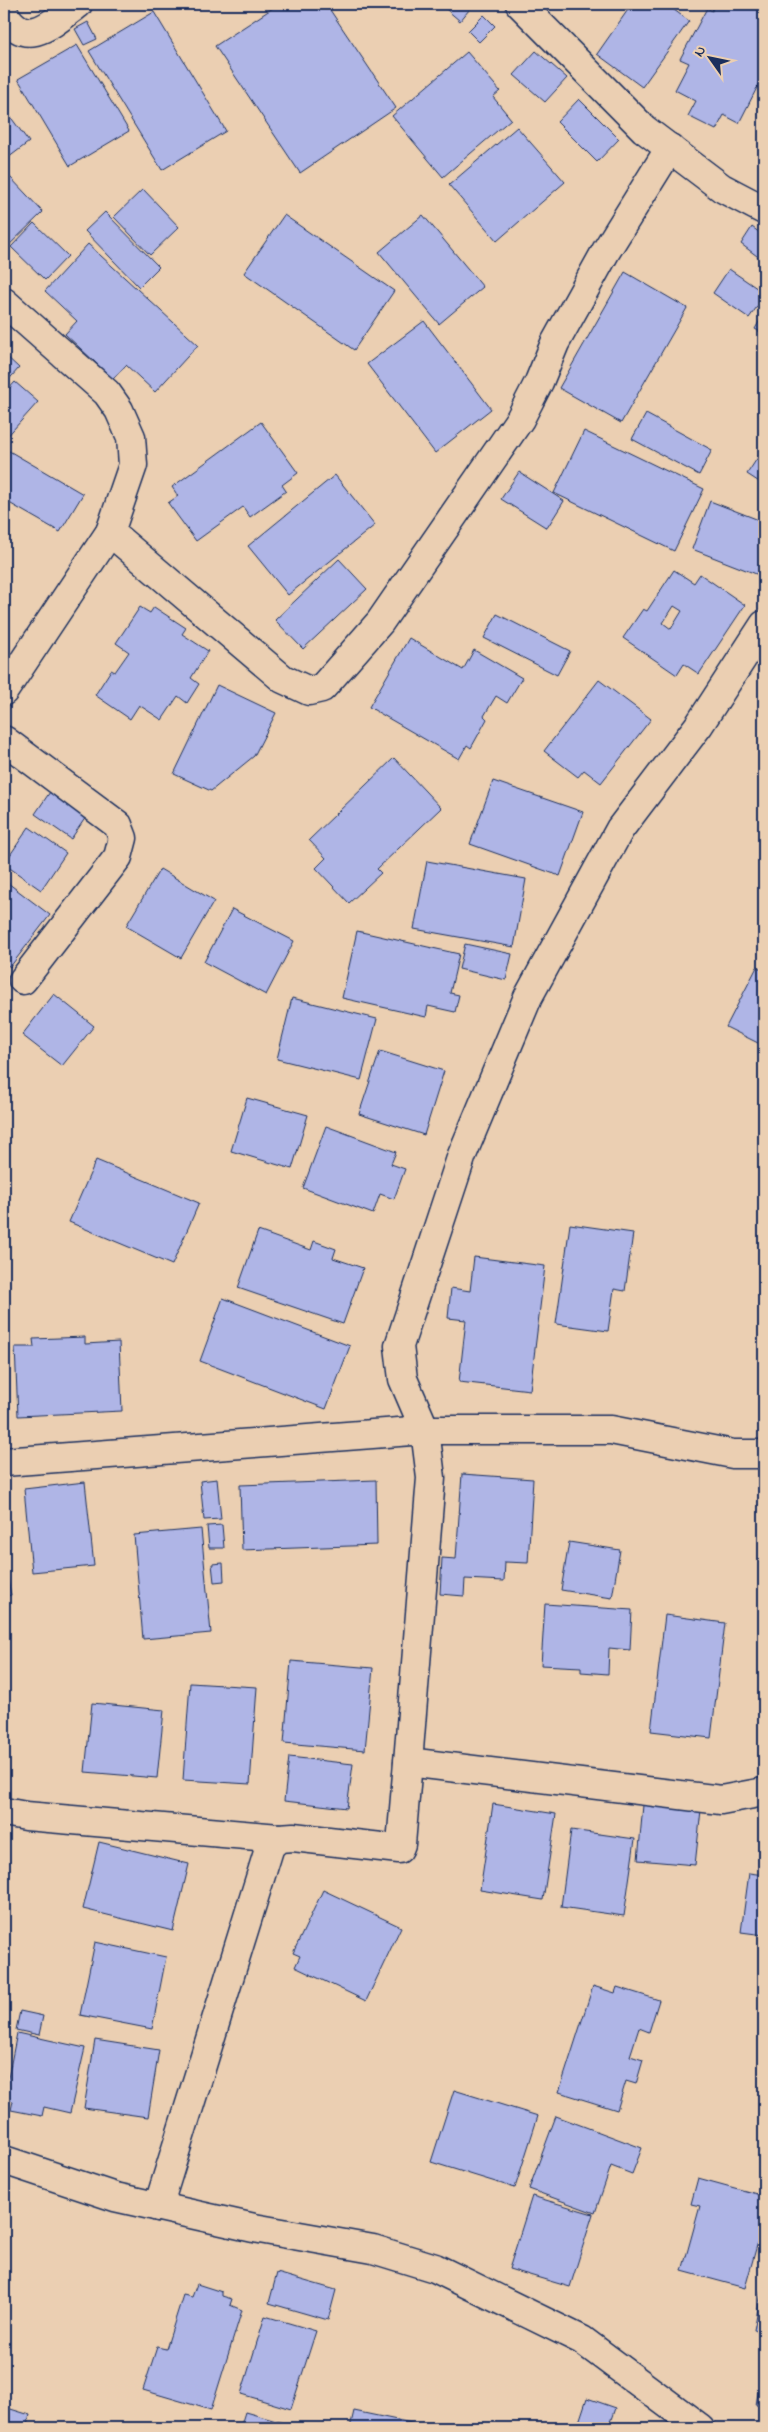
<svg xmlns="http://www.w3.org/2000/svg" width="768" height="2432" viewBox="0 0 768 2432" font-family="'Indie Flower',sans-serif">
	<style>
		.building { fill: #afb5e6; stroke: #1b2f5e; fill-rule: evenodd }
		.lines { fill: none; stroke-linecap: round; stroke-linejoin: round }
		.minor-casing { stroke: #1b2f5e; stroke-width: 31 }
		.minor { stroke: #ebcfb2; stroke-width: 28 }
	</style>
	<rect width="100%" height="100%" fill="#ebcfb2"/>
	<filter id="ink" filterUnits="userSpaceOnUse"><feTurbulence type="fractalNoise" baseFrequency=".02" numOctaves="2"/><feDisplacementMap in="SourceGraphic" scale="10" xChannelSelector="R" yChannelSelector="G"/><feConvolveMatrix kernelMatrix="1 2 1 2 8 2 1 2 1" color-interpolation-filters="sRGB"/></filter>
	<g filter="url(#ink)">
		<g class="building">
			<path d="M279,4H326L396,108L300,173L215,46Z"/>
			<path d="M440,4H474L460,21Z"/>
			<path d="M632,4H666L689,21L642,87L597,54Z"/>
			<path d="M715,4H764V74L739,123L724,115L716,130L688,116L696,101L675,90L689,63L680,59L707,8L712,11Z"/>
			<path d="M154,12L226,131L162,170L89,51Z"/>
			<path d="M484,15L495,26L479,42L468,31Z"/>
			<path d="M88,22L97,39L84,45L75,29Z"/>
			<path d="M77,45L129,131L70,166L18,79Z"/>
			<path d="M536,51L567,78L545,102L514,75Z"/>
			<path d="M467,52L500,91L493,97L511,119L443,177L392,116Z"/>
			<path d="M579,99L619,139L597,162L557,122Z"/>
			<path d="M4,108L29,142L4,161Z"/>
			<path d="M517,127L565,182L497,241L449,185Z"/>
			<path d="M10,177L43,212L4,250V183Z"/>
			<path d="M143,189L179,227L150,255L114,217Z"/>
			<path d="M105,212L159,267L139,287L85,231Z"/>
			<path d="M284,215L394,291L354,350L244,273Z"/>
			<path d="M423,215L483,287L439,324L379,252Z"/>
			<path d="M34,223L68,256L45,280L11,247Z"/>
			<path d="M752,227L764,236V255L761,259L741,244Z"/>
			<path d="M88,244L198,345L155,392L126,365L113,379L65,334L77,321L45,291Z"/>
			<path d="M729,269L764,293V297L749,318L713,293Z"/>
			<path d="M625,272L687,308L621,423L559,388Z"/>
			<path d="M764,313V334L755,329Z"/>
			<path d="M424,321L491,409L435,453L367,364Z"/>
			<path d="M4,354L19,368L4,385Z"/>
			<path d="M15,382L38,402L4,440V394Z"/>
			<path d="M646,414L712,450L699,475L632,439Z"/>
			<path d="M261,422L298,473L282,485L286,491L250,517L243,507L196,541L168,503L178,496L172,487Z"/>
			<path d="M584,431L704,489L674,551L554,493Z"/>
			<path d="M4,448L83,494L60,532L4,500Z"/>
			<path d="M764,448V485L747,474Z"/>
			<path d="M519,472L564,501L547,528L501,499Z"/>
			<path d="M335,475L375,525L288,595L248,546Z"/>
			<path d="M710,501L764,522V577L692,549Z"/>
			<path d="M339,559L367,589L303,649L275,620Z"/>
			<path d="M674,570L694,583L700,574L745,605L699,674L684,664L677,675L623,638L643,609L647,611ZM674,606L682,611L671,629L663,623Z"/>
			<path d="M140,607L150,613L154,607L186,628L182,634L208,651L191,678L199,684L187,703L178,696L162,720L139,705L130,719L95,695L111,670L115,672L129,652L116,643Z"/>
			<path d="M497,614L570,651L557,675L484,638Z"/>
			<path d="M409,638L463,670L474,650L522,678L507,703L496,696L484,716L487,719L471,748L467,745L459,759L369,707Z"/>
			<path d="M599,680L651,719L601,783L584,770L578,777L544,751Z"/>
			<path d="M217,685L276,713L254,756L211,791L174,774Z"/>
			<path d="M394,758L441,808L377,869L381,873L349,903L316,868L326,858L309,840Z"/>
			<path d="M493,781L583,812L560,876L470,844Z"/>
			<path d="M52,789L88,814L71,839L35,814Z"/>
			<path d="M29,827L66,853L41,890L4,864Z"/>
			<path d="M427,861L526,879L514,947L414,929Z"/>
			<path d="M160,869L214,901L181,958L126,926Z"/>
			<path d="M4,880L50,915L10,967L4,962Z"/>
			<path d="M232,909L294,941L266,995L204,962Z"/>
			<path d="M357,931L459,954L450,993L459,995L455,1012L428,1006L426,1017L342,998Z"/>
			<path d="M465,944L512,954L506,980L459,969Z"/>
			<path d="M757,967L764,970V1046L726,1027Z"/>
			<path d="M54,994L94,1026L62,1066L22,1035Z"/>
			<path d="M292,998L377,1019L361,1080L277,1059Z"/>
			<path d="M380,1051L444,1071L424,1135L359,1114Z"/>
			<path d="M247,1098L308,1115L292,1169L231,1151Z"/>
			<path d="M326,1126L396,1152L391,1164L405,1169L394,1199L380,1194L373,1214L303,1188Z"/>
			<path d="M96,1160L199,1203L172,1265L69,1222Z"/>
			<path d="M570,1224L633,1233L625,1291L614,1289L608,1331L556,1324Z"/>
			<path d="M258,1231L311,1250L314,1241L336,1249L333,1258L363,1268L343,1324L238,1288Z"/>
			<path d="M474,1257L545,1266L530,1390L459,1382L466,1320L448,1318L451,1288L470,1291Z"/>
			<path d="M223,1298L350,1346L326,1409L200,1361Z"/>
			<path d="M85,1337V1344L119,1342L122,1411L18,1416L15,1347H34L33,1339Z"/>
			<path d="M462,1474L533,1479L528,1563L505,1562L504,1581L465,1579L464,1596L440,1594L442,1558L456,1559Z"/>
			<path d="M217,1479L221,1519L204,1520L200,1481Z"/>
			<path d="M376,1480L377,1545L242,1550L240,1485Z"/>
			<path d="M85,1482L94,1566L32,1572L24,1489Z"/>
			<path d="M222,1525L224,1548H209L207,1526Z"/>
			<path d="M201,1529L211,1633L143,1639L134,1535Z"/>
			<path d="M569,1542L620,1550L612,1598L561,1590Z"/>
			<path d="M4,1559L11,1595L4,1597Z"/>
			<path d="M223,1563L224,1581L214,1582L212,1564Z"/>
			<path d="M545,1604L632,1610L630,1650L609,1648L608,1674L581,1672V1667L541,1665Z"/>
			<path d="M665,1615L725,1623L711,1738L651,1731Z"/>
			<path d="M291,1661L373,1668L365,1750L284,1743Z"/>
			<path d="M190,1683L257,1687L250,1784L183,1780Z"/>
			<path d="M92,1703L164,1710L157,1778L85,1772Z"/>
			<path d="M289,1757L353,1764L347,1808L284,1801Z"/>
			<path d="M493,1804L556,1814L543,1900L480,1890Z"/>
			<path d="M643,1805L701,1810L695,1865L638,1860Z"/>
			<path d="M571,1830L635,1839L624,1916L561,1907Z"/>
			<path d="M99,1842L189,1864L173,1931L83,1909Z"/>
			<path d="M749,1873L764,1875V1935L741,1932Z"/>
			<path d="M323,1890L401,1927L366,2001L295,1967L300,1956L293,1953Z"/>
			<path d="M95,1942L166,1957L152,2029L80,2015Z"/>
			<path d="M593,1986L615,1993L617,1987L659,2000L649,2032L639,2028L630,2056L643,2060L636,2084L626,2081L617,2110L559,2092Z"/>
			<path d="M20,2011L43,2016L39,2035L16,2030Z"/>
			<path d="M17,2033L85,2048L70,2113L44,2107L42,2116L11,2110L13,2101L4,2098Z"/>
			<path d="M95,2040L159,2050L148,2117L84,2108Z"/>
			<path d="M454,2090L538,2116L515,2188L431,2162Z"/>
			<path d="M556,2116L642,2148L632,2174L611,2166L595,2213L529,2189Z"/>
			<path d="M698,2178L764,2196V2220L745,2288L682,2271L700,2206L691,2204Z"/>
			<path d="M532,2196L593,2214L570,2287L509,2269Z"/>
			<path d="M277,2273L336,2290L328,2320L269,2303Z"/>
			<path d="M764,2277V2332L754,2330Z"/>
			<path d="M197,2284L222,2292V2296L232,2299L230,2305L242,2310L211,2410L143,2390L157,2347L166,2349L183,2295L192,2297Z"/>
			<path d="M265,2316L316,2331L291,2409L241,2394Z"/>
			<path d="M764,2357V2406L756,2405Z"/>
			<path d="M587,2398L616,2408L609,2428H577Z"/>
			<path d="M4,2407L30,2415L26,2428H4Z"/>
			<path d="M354,2411L421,2425L420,2428H350Z"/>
			<path d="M245,2412L301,2428H240Z"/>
		</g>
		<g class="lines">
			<g class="minor-casing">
				<g id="minor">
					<path d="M520,4L644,129L722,188L764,210"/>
					<path d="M4,13C26,51 54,22 78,4"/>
					<path d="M4,302L107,393L119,410L131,437L133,465L110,532L4,691"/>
					<path d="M110,532L283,679L309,691L322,688L380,622L520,419L539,382L555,343L606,251L670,148"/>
					<path d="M4,740L118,825L123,838L118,857L23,980"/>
					<path d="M4,1462L425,1430H611L733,1454H764"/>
					<path d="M408,1762L431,1478L425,1430L403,1379L399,1346L462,1155L528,997L620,829L699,725L764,625"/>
					<path d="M4,1812L26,1816L279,1838"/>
					<path d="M4,2160L115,2197L254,2228L373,2249L435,2268L582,2340L700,2428"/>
					<path d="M158,2207L270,1846L279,1838L293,1837L399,1849L401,1844L408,1762L721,1800L764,1792"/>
				</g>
			</g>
			<use href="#minor" class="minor"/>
		</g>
	</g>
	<rect width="768" height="2432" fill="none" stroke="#ebcfb2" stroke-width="20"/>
	<rect x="10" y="10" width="748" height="2412" fill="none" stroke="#1b2f5e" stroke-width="2" filter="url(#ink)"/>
	<g transform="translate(710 58) rotate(303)" stroke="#ebcfb2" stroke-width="4" paint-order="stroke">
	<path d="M0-4L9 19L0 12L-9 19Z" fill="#1b2f5e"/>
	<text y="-8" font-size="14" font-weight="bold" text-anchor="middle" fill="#1b2f5e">N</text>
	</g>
</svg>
